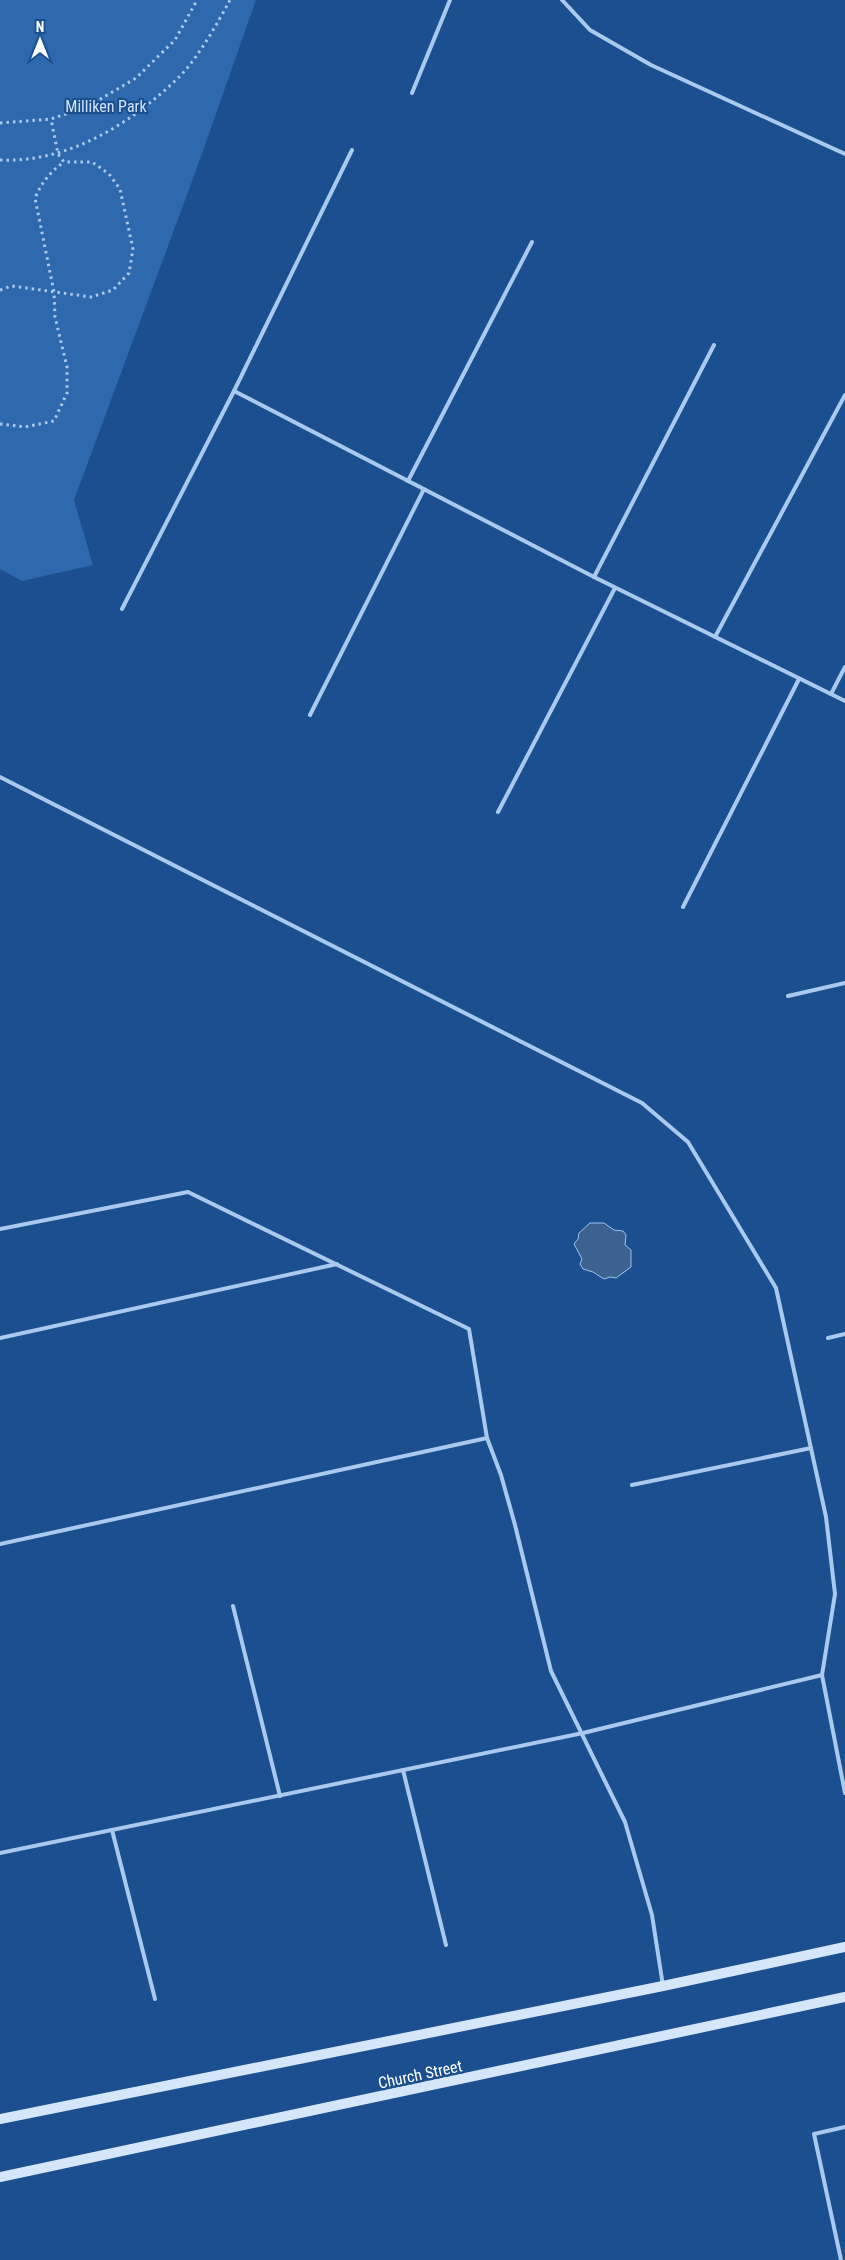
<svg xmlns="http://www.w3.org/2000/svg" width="845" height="2260" viewBox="0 0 845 2260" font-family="'Roboto Condensed',sans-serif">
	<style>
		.green { fill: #2e69ad }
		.water { fill: #3c6290; stroke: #9cc4f0 }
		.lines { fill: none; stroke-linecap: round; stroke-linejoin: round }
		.path { stroke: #a9c9ee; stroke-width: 3; stroke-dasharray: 2.5 4; stroke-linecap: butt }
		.service { stroke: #a9c9ee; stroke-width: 4 }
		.secondary { stroke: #d6e6fa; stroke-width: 10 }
		.labels { text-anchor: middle; stroke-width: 4.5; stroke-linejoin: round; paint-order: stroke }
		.park-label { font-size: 16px; fill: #cfe3fa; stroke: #1b4f8f }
		.street-label { font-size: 16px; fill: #fff; stroke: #1b4f8f }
	</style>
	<rect width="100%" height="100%" fill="#1b4f8f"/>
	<path class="green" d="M0,0H256L198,165L74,500L93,565L22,581L0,569Z"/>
	<path class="water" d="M590,1223H604L614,1230L623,1231L626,1235L625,1245L631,1250V1267L616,1278L610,1277L604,1279L593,1272L583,1269L580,1264L582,1259L574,1244L578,1239L579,1233Z"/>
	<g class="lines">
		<g class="path">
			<path d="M0,123L51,119L87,107L136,78L175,40L197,0"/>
			<path d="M0,160C69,163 132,123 179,77C198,58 217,24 230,0"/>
			<path d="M0,290L12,286L91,297L113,290L129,273L133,249L120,189L109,174L92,162H64L58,154L51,119"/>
			<path d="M0,424L25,427L54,421L67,393V367L55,317L54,292L35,198C42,182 50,172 64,162"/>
		</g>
		<g class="service">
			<path d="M562,0L590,30L651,65L845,154"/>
			<path d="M412,93L450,0"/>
			<path d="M234,391L352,150"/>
			<path d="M408,481L532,242"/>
			<path d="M594,577L714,345"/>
			<path d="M122,609L234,391L594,577L845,701"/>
			<path d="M715,637L845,395"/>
			<path d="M831,694L845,667"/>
			<path d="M310,715L424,489"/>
			<path d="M0,777L642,1103L688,1142L776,1288L826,1517L835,1594L822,1675L845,1793"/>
			<path d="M498,812L615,588"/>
			<path d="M683,907L799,679"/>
			<path d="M788,996L845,983"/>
			<path d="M0,1229L188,1192L469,1329L487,1438L501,1475L515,1525L551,1671L625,1822L652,1915L663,1986"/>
			<path d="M0,1338L337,1264"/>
			<path d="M828,1338L845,1334"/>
			<path d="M632,1485L811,1448"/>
			<path d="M0,1544L487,1438"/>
			<path d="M233,1606L280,1796"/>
			<path d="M403,1770L446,1945"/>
			<path d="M112,1830L155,1999"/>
			<path d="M0,1853L583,1733L822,1675"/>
			<path d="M841,2260L814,2134L845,2127"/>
		</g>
		<g class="secondary">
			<path d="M0,2119L663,1986L845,1947"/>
			<path d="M0,2177L845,1997"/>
		</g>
	</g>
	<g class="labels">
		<g class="park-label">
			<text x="106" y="112">Milliken Park</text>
		</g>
		<g class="street-label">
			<text transform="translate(420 2074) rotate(-12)" y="6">Church Street</text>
		</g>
	</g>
	<g transform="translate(40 40)" stroke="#1b4f8f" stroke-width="4" paint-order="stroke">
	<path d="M0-4L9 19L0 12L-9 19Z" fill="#ffffff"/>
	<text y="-8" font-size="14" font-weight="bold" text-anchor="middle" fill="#ffffff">N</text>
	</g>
</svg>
